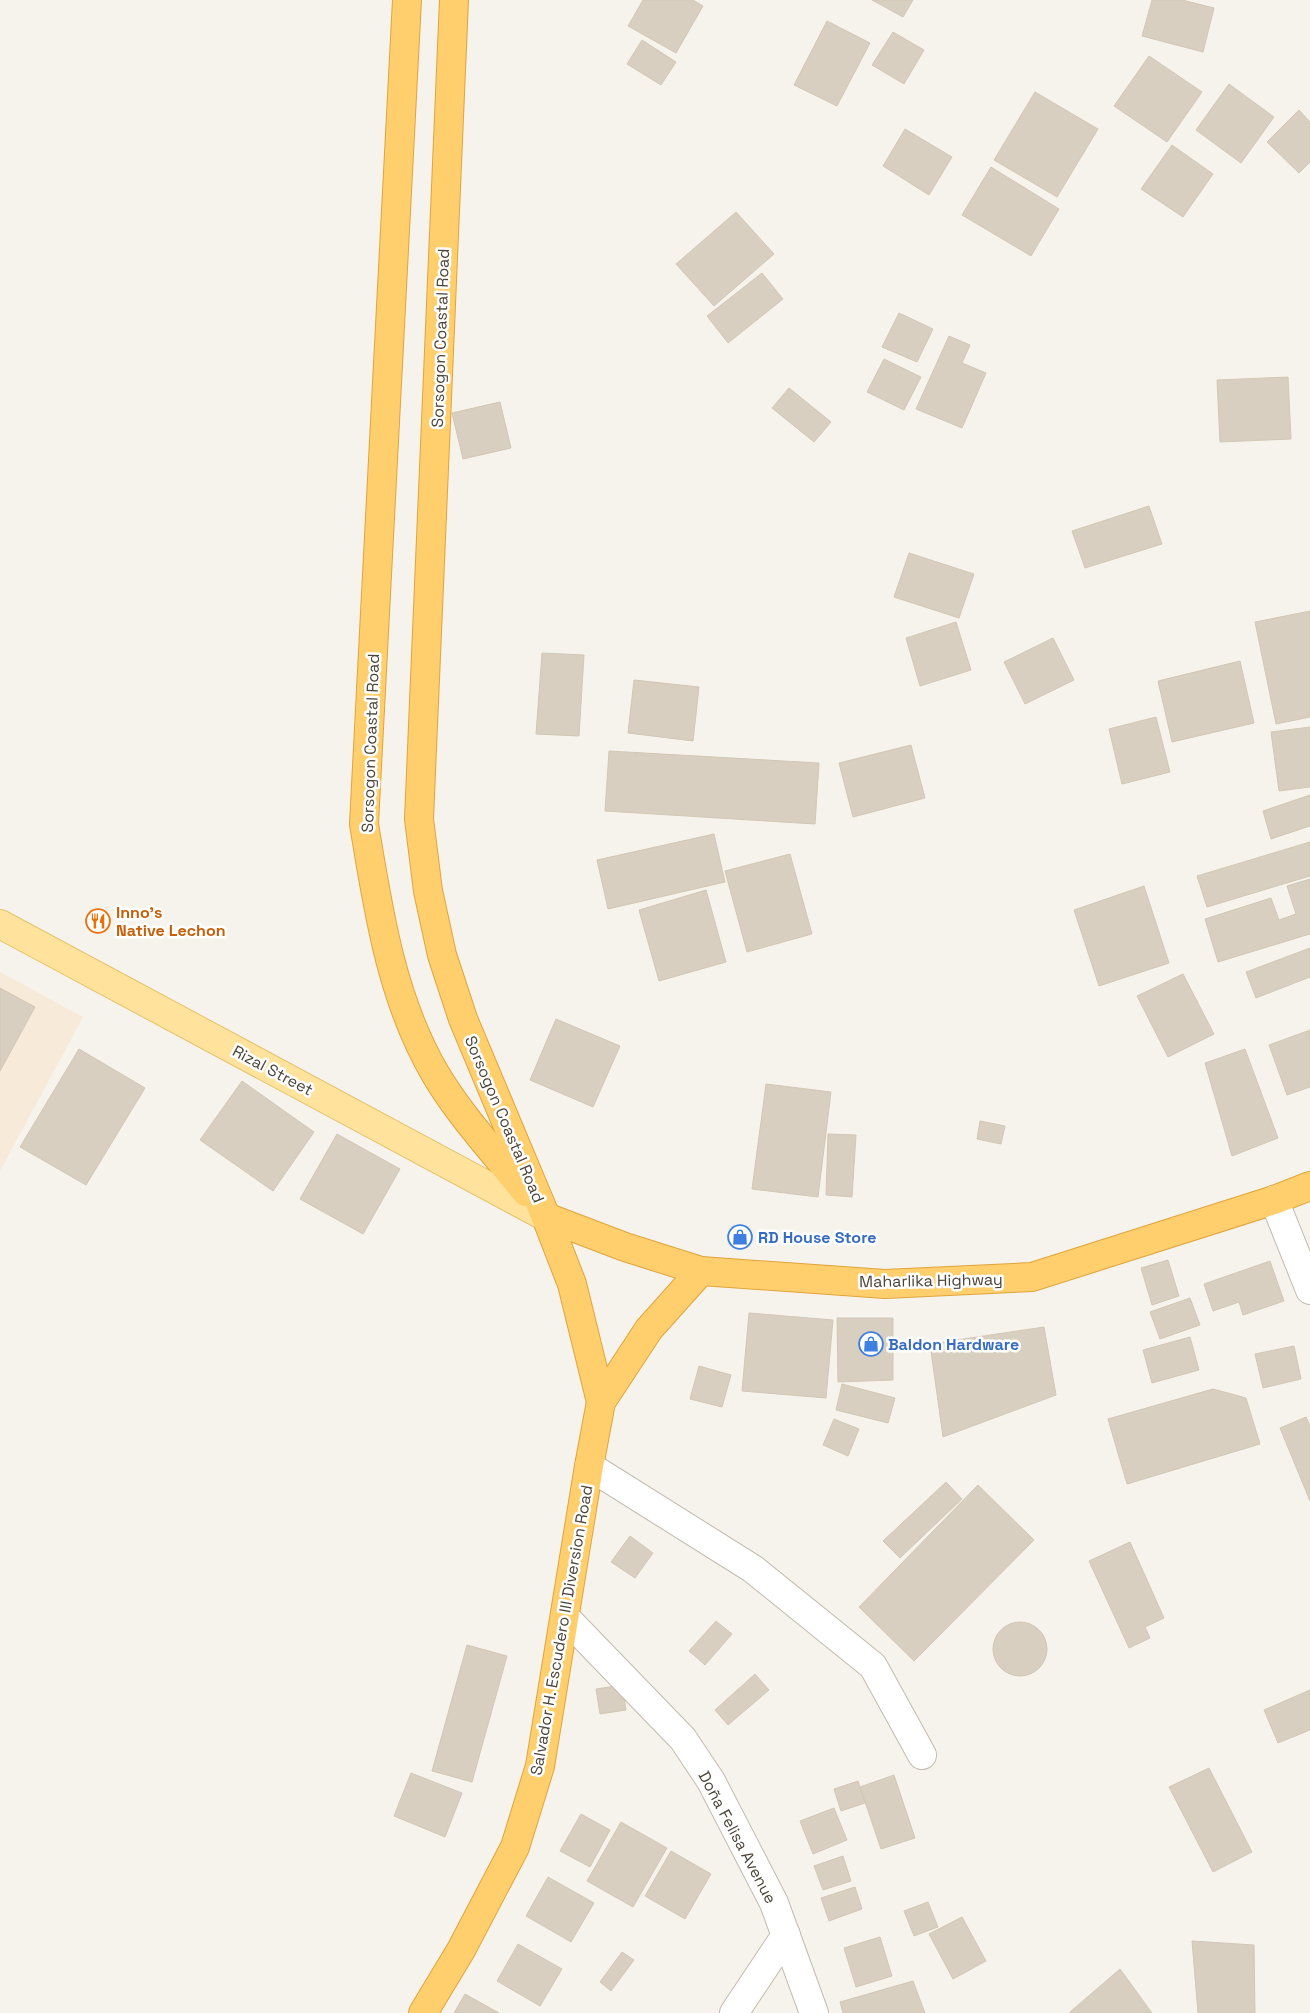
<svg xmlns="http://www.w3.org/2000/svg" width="1310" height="2013" viewBox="0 0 1310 2013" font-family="'Space Grotesk',sans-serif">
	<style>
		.commercial { fill: #f7ead8 }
		.building { fill: #d8cfc1; stroke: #d3c7b4 }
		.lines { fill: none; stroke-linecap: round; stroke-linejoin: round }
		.minor-casing { stroke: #c2bbae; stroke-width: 30 }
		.major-casing { stroke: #e6c16a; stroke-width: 30 }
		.highway-casing { stroke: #e0a43c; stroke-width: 30 }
		.minor { stroke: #fff; stroke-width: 28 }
		.major { stroke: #ffe39c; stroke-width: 28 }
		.highway { stroke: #ffcf6e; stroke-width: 28 }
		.labels { text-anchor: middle; stroke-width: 5; stroke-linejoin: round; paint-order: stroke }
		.street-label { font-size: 16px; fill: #4b4439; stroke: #fff }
		.food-label { font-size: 16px; font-weight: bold; fill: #c56008; stroke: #fff; text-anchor: start }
		.shop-label { font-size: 16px; font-weight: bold; fill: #366cbe; stroke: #fff; text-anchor: start }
	</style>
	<rect width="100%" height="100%" fill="#f6f3ec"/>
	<path class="commercial" d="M0,972L83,1017L0,1171Z"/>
	<g class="building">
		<path d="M643,0H693L703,6L676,53L628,26Z"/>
		<path d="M872,0H913L903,17Z"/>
		<path d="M1152,0H1182L1214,8L1203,52L1142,36Z"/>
		<path d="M827,21L870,43L837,106L794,85Z"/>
		<path d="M893,32L924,50L904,84L872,65Z"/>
		<path d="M642,40L676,62L661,85L627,64Z"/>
		<path d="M1149,56L1202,92L1167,142L1114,106Z"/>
		<path d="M1229,84L1274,117L1241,163L1196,130Z"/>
		<path d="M1035,92L1098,129L1057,197L994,160Z"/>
		<path d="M1299,110L1310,122V162L1299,173L1267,142Z"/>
		<path d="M905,129L952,157L929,195L883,166Z"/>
		<path d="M1172,145L1213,174L1183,217L1141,189Z"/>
		<path d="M991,167L1059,209L1031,256L962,215Z"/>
		<path d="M736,212L774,254L714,306L676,264Z"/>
		<path d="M762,273L783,299L728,343L707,316Z"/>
		<path d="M899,313L933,329L917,362L882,347Z"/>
		<path d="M949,336L970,345L962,363L986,373L962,428L916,409Z"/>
		<path d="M884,359L921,377L904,410L867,392Z"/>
		<path d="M1288,377L1291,439L1220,442L1217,380Z"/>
		<path d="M789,388L831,422L814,442L772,408Z"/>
		<path d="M500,402L511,448L463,459L452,413Z"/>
		<path d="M1149,506L1162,544L1085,568L1072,531Z"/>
		<path d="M909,553L974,574L959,618L894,597Z"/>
		<path d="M1310,611V717L1276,724L1255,622Z"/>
		<path d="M956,622L971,670L920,686L906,638Z"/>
		<path d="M1053,638L1074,680L1025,704L1004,662Z"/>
		<path d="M542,653L584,655L579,736L536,734Z"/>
		<path d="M1240,661L1254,723L1172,742L1158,681Z"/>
		<path d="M634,680L699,687L693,741L628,733Z"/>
		<path d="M1156,717L1170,772L1122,784L1109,729Z"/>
		<path d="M1310,727V787L1279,791L1271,732Z"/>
		<path d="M911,745L925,798L853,817L839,763Z"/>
		<path d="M609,751L819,763L815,824L605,811Z"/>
		<path d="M1310,795V826L1271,839L1263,811Z"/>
		<path d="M714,834L725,882L608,909L597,860Z"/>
		<path d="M1310,842V876L1207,907L1197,876Z"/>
		<path d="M790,854L812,934L747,952L725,871Z"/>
		<path d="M1310,879V934L1218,962L1205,919L1271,898L1279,920L1296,914L1287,886Z"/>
		<path d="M1144,886L1169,963L1099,986L1074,910Z"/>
		<path d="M706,890L726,962L659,981L639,910Z"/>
		<path d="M1310,948V977L1256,998L1246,972Z"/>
		<path d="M1183,974L1214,1034L1168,1057L1137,996Z"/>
		<path d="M0,988L35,1007L0,1071Z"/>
		<path d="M556,1019L620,1046L593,1107L530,1080Z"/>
		<path d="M1310,1030V1087L1287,1095L1269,1045Z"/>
		<path d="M79,1049L145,1088L86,1185L20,1147Z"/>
		<path d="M1245,1049L1278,1138L1232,1156L1205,1063Z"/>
		<path d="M242,1081L314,1132L273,1191L200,1140Z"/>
		<path d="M766,1084L831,1092L818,1197L752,1189Z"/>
		<path d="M980,1121L1005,1126L1001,1144L977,1139Z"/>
		<path d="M337,1134L400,1169L363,1234L300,1199Z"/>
		<path d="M828,1134L856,1135L852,1197L826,1195Z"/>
		<path d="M1168,1260L1179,1296L1152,1305L1141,1268Z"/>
		<path d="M1270,1261L1284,1301L1243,1315L1239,1302L1213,1311L1204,1284Z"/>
		<path d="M1190,1298L1200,1325L1160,1339L1150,1312Z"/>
		<path d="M749,1313L833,1320L826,1398L742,1391Z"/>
		<path d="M837,1318H893V1380L838,1382Z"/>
		<path d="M1044,1327L1056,1395L943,1437L930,1344Z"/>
		<path d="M1190,1337L1199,1370L1152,1383L1143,1350Z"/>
		<path d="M1294,1346L1301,1379L1263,1388L1255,1354Z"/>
		<path d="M699,1366L731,1375L722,1407L690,1399Z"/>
		<path d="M842,1384L895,1398L888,1423L836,1410Z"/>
		<path d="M1213,1389L1246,1398L1260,1444L1127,1484L1108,1419Z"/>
		<path d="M1306,1417L1310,1426V1501L1280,1428Z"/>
		<path d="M834,1419L859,1429L848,1456L823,1445Z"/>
		<path d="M946,1482L962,1499L900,1558L883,1541Z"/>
		<path d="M978,1485L1034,1540L914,1661L859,1607Z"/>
		<path d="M630,1536L653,1553L635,1578L611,1562Z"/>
		<path d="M1130,1542L1164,1618L1145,1627L1150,1638L1129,1648L1089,1561Z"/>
		<path d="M716,1621L732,1634L705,1665L689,1651Z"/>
		<circle cx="1020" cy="1649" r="27"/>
		<path d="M467,1645L507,1656L472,1782L432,1771Z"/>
		<path d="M755,1674L769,1690L728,1725L715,1710Z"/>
		<path d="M622,1685L626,1710L600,1714L596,1689Z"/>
		<path d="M1310,1690V1730L1278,1743L1264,1710Z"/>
		<path d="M1209,1768L1252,1852L1213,1872L1169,1787Z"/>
		<path d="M411,1773L462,1793L445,1837L394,1816Z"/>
		<path d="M894,1775L915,1838L881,1849L860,1787Z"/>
		<path d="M858,1781L865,1803L841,1811L834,1789Z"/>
		<path d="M834,1808L847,1840L813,1854L800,1821Z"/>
		<path d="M581,1814L610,1830L590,1867L560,1851Z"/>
		<path d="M621,1822L667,1848L633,1907L587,1881Z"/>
		<path d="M671,1851L711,1874L685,1919L645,1896Z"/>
		<path d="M843,1856L851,1881L823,1890L814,1866Z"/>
		<path d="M548,1877L594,1903L571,1942L526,1916Z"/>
		<path d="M855,1887L862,1909L829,1921L821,1898Z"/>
		<path d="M928,1902L938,1927L914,1936L904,1911Z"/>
		<path d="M962,1917L986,1961L953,1979L929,1934Z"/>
		<path d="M880,1937L892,1976L856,1987L844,1948Z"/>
		<path d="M1192,1941L1254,1945L1255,2013H1198Z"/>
		<path d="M518,1944L562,1969L540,2006L497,1981Z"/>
		<path d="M622,1952L634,1960L611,1991L600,1982Z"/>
		<path d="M1120,1969L1152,2013H1070V2012Z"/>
		<path d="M913,1981L925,2013H843L840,2002Z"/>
		<path d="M465,1994L499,2013H454Z"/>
	</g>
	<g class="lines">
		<g class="minor-casing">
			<g id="minor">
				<path d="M1274,1200L1310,1290"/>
				<path d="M589,1466L753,1569L873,1666L922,1755"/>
				<path d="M565,1617L683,1739L711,1781L774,1903L814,2013"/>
				<path d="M734,2013L786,1935"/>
			</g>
		</g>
		<g class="major-casing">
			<path id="major" d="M0,924L546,1217"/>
		</g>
		<g class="highway-casing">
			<g id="highway">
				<path d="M407,0L364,824C378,909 391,999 436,1075C461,1117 496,1154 526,1192"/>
				<path d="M454,0L419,819L428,891L442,955L463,1019L546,1217L572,1284L601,1402"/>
				<path d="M546,1217L625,1247L701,1271L885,1284L1032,1277L1274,1200L1310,1186"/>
				<path d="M423,2013L461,1950L515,1847L540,1766L589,1466L601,1402L649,1329L701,1271"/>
			</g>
		</g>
		<use href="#minor" class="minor"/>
		<use href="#major" class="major"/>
		<use href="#highway" class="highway"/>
	</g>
	<defs>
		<g id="restaurant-ring" transform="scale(1.25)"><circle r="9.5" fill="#fff" stroke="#e8710a" stroke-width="1.5"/><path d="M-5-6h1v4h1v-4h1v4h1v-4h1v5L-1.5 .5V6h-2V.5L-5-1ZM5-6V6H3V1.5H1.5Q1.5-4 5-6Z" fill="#e8710a"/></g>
		<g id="shop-ring" transform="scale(1.25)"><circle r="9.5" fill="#fff" stroke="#3f7fe0" stroke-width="1.5"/><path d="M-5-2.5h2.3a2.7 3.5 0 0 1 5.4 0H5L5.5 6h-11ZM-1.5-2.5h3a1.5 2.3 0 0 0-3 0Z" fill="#3f7fe0"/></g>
	</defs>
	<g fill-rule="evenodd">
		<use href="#restaurant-ring" x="98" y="921"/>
		<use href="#shop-ring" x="740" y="1237"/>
		<use href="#shop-ring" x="871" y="1344"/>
	</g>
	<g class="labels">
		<g class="street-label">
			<text transform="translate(440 338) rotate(-88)" y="6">Sorsogon Coastal Road</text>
			<text transform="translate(370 743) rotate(-88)" y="6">Sorsogon Coastal Road</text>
			<text transform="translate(273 1070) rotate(28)" y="6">Rizal Street</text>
			<text transform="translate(505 1119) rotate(67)" y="6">Sorsogon Coastal Road</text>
			<text transform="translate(931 1280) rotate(-1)" y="6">Maharlika Highway</text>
			<text transform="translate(561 1630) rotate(-80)" y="6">Salvador H. Escudero III Diversion Road</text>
			<text transform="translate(738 1837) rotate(62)" y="6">Doña Felisa Avenue</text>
		</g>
		<g class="food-label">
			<text x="116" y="918">Inno's<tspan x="116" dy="18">Native Lechon</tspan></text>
		</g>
		<g class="shop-label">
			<text x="758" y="1243">RD House Store</text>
			<text x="888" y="1350">Baldon Hardware</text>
		</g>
	</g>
</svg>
